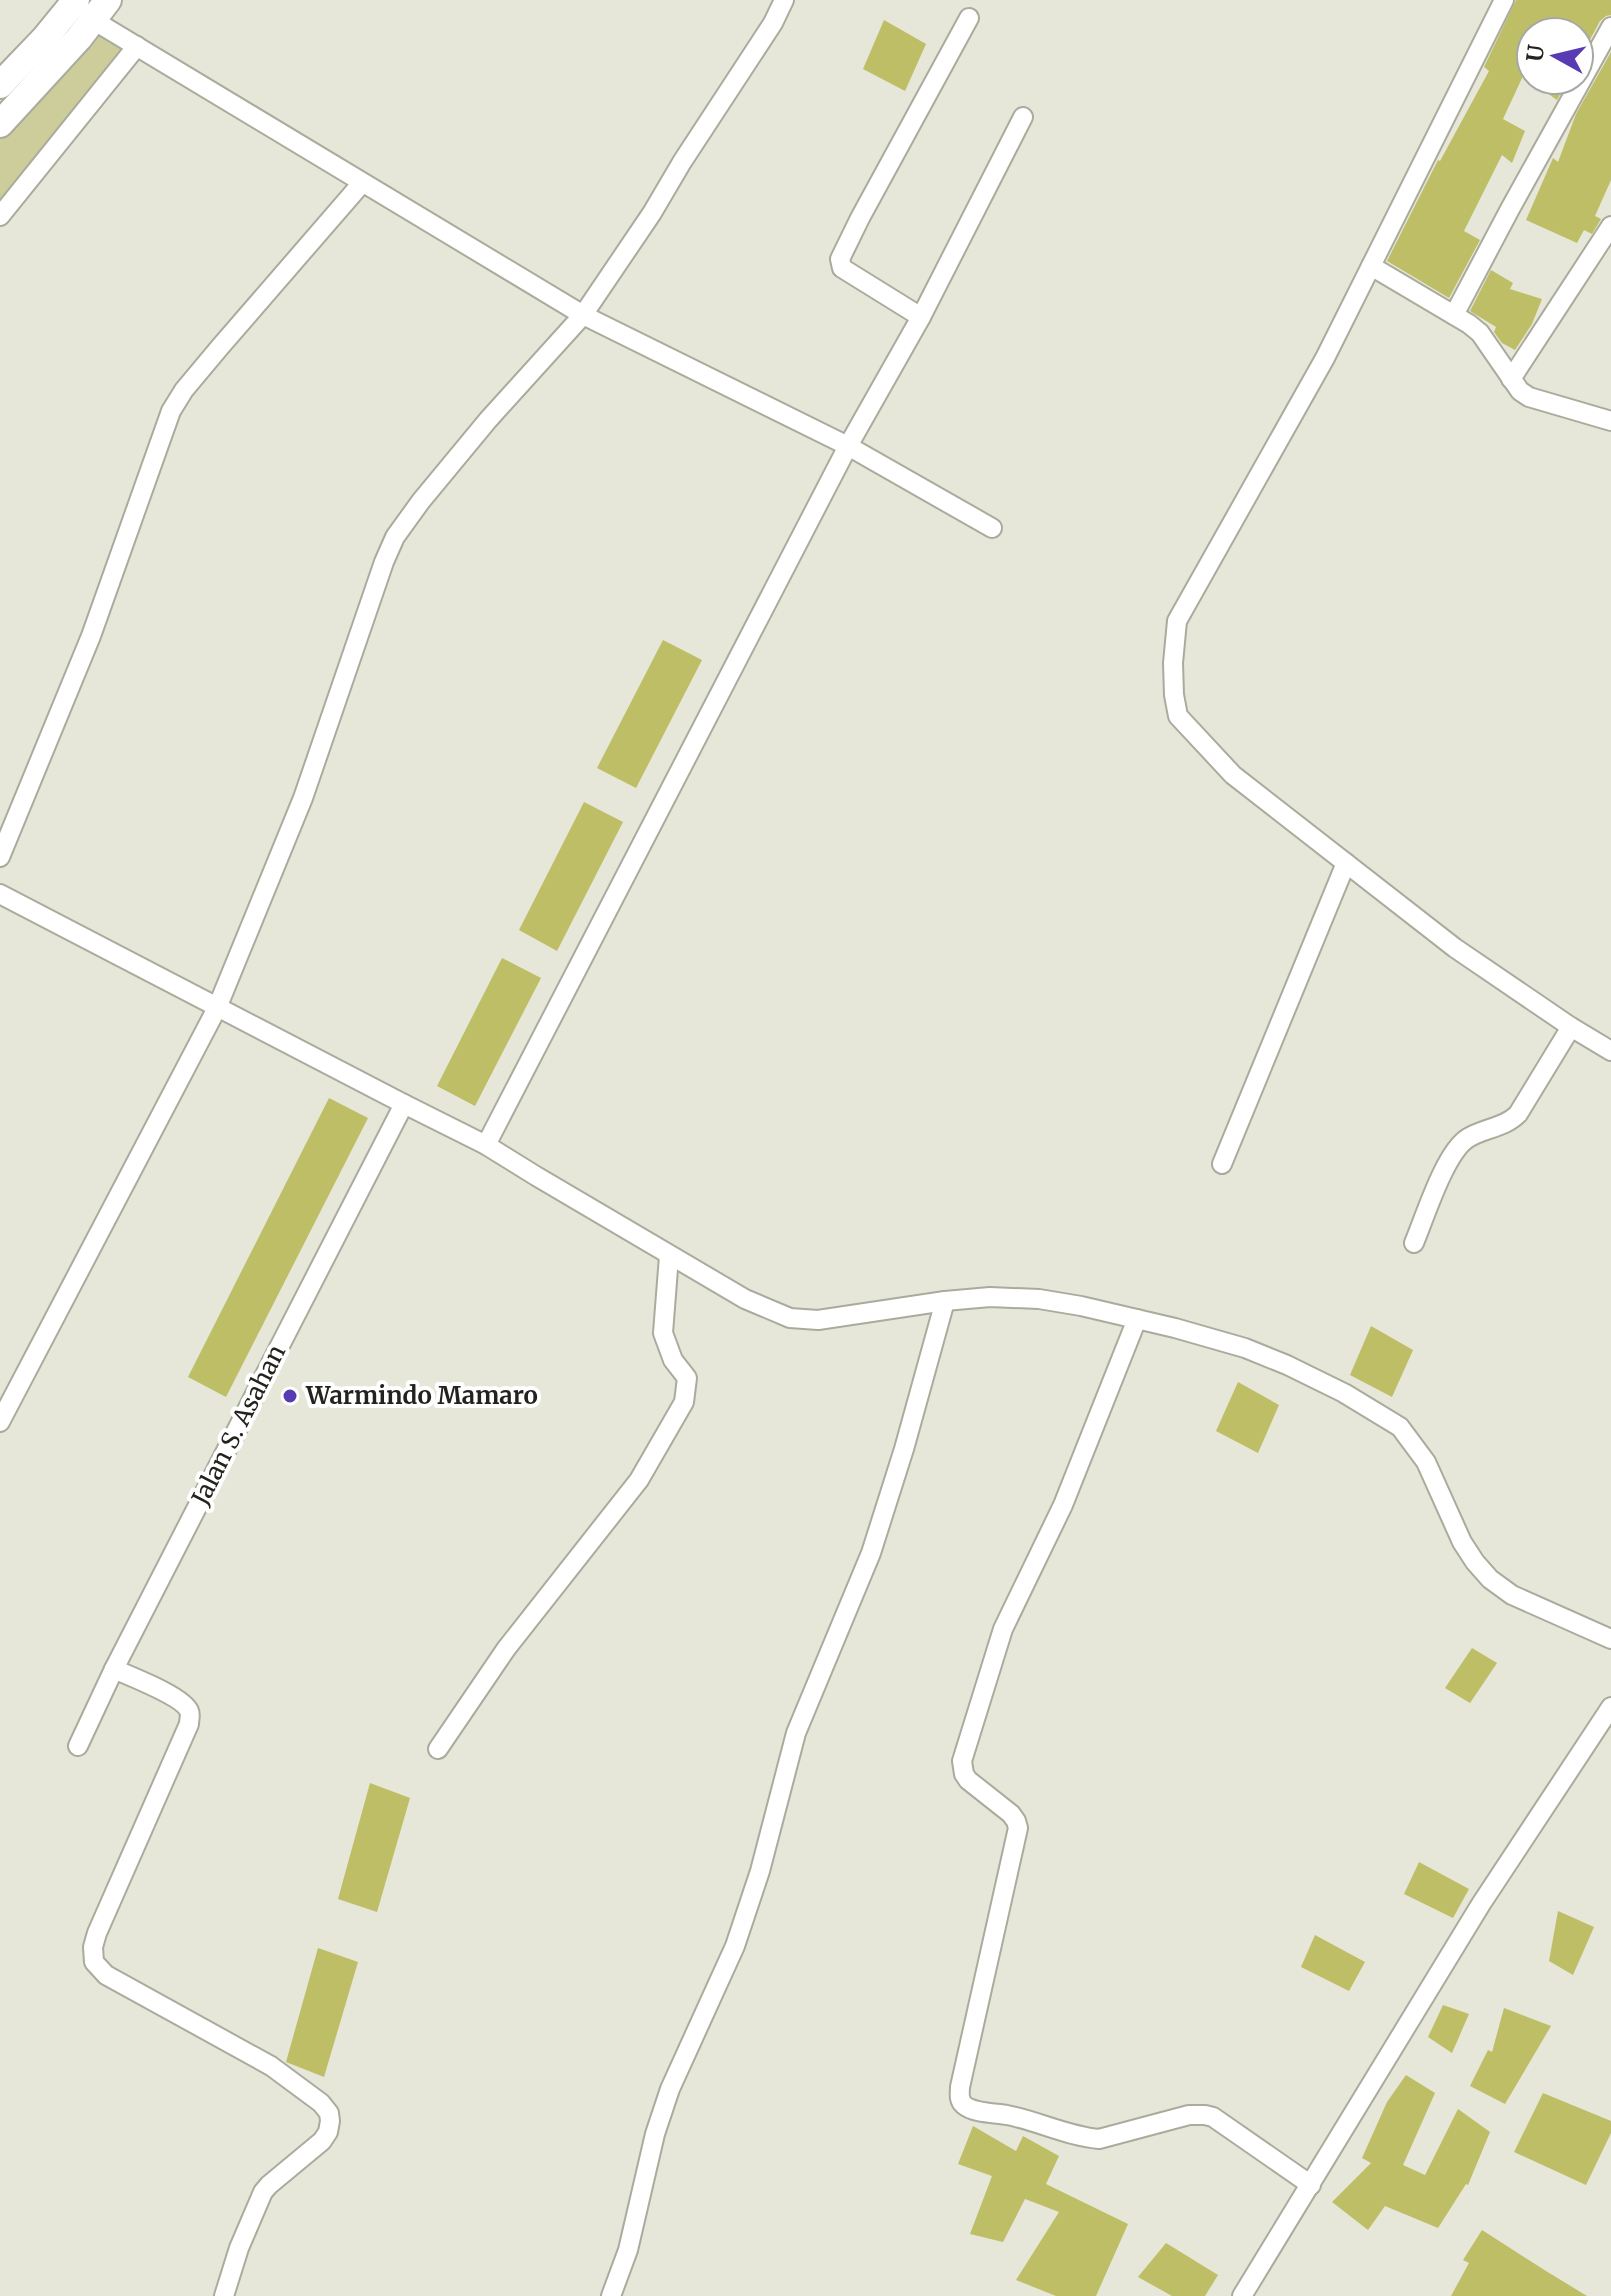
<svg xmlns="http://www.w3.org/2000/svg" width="1611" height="2296" viewBox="0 0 1611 2296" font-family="Merriweather,serif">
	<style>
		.green { fill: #cccd9a }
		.building { fill: #bebe66 }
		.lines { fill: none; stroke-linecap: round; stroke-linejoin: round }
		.minor-casing { stroke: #abab9d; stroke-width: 22 }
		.secondary-casing { stroke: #abab9d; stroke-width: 30 }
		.minor { stroke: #fff; stroke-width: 18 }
		.secondary { stroke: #fff; stroke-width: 26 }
		.poi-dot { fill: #583ab2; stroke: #fff; stroke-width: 3 }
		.labels { text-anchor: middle; stroke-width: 8; stroke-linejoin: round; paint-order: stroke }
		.poi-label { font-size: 24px; font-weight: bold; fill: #23231e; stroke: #fff; text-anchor: start }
		.street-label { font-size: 24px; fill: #23231e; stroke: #fff }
	</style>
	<rect width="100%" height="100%" fill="#e6e7d8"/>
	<path class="green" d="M94,22L135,47L0,213V126Z"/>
	<g class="building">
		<path d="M1516,0H1611V15L1606,16L1600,21L1579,60V32H1531V80H1568L1557,100L1523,76L1503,119L1525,131L1512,163L1502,155L1464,231L1480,240L1449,298L1387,261L1438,160L1440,161L1489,71L1484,67Z"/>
		<path d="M884,20L926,44L905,91L863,69Z"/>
		<path d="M1611,52V180L1595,216L1601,219L1592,234L1584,230L1577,243L1526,220L1553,158L1558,162L1576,114Z"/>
		<path d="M1491,270L1513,283L1510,289L1542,299L1532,324L1515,350L1502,343L1494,332L1496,327L1470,311Z"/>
		<path d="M663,640L702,660L636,788L597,768Z"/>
		<path d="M584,802L623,822L557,951L519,930Z"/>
		<path d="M502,958L541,978L475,1106L437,1086Z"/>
		<path d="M329,1098L368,1118L226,1397L188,1377Z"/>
		<path d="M1371,1326L1413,1350L1392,1397L1350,1375Z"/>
		<path d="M1238,1382L1279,1405L1258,1453L1216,1431Z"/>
		<path d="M1472,1648L1497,1663L1470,1703L1445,1688Z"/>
		<path d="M370,1783L410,1798L377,1912L338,1899Z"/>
		<path d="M1419,1862L1469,1889L1453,1918L1404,1894Z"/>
		<path d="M1558,1911L1594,1927L1573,1975L1549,1961Z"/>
		<path d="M1315,1935L1365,1962L1349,1991L1301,1967Z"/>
		<path d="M318,1948L358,1962L324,2077L286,2062Z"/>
		<path d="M1443,2005L1469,2014L1452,2053L1428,2037Z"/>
		<path d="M1504,2008L1551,2026L1505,2104L1470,2086L1488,2050L1492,2052Z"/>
		<path d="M1406,2075L1435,2093L1403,2165L1425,2175L1458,2109L1490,2132L1468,2185L1466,2184L1438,2228L1385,2206L1368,2230L1332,2202L1371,2163L1362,2158L1387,2102Z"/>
		<path d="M1543,2093L1611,2121V2133L1586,2185L1514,2152Z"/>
		<path d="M973,2126L1016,2151L1023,2136L1059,2156L1046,2184L1128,2224L1096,2296H1056L1016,2280L1059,2212L1025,2199L1003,2242L970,2234L992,2176L958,2164Z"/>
		<path d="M1482,2230L1546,2271L1587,2296H1451L1469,2263L1463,2260Z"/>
		<path d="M1166,2243L1218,2275L1205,2296H1172L1138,2277Z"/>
	</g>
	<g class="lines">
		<g class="minor-casing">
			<g id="minor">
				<path d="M1504,0L1325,358L1177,621L1173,663L1174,695L1178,716L1233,775L1455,948L1571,1027L1611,1051"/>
				<path d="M93,20L583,315L848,446L992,528"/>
				<path d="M0,216L137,46"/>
				<path d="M1371,266L1469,324L1480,333L1520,391L1529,397L1611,421"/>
				<path d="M1454,315L1510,209L1611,27"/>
				<path d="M921,317L842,268L840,259L860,218L969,18"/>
				<path d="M1511,379L1611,226"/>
				<path d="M0,857L91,636L171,411L184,390L220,347L362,183"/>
				<path d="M0,894L404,1104L486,1145L536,1176L745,1299L790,1318L818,1320L945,1301L990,1297L1039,1299L1081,1306L1175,1328L1245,1348L1287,1365L1344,1393L1400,1427L1426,1462L1462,1542L1475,1562L1490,1579L1512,1595L1611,1639"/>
				<path d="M486,1145L848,446L921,317L1023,117"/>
				<path d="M1222,1164L1346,863"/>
				<path d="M1414,1243C1425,1217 1445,1152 1468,1138C1484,1128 1504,1128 1518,1114L1571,1027"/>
				<path d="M1137,1319L1063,1505L1003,1629L962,1761L964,1774L968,1780L1011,1814L1016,1821L1018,1828L960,2087C960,2093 958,2100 964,2105C973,2113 994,2113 1007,2115C1038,2121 1067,2136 1099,2139L1189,2115H1205L1213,2117L1311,2185"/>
				<path d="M0,1422L217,1008L303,798L384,562L395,537L421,501L488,420L583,315L652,213L682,162L773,23L784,0"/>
				<path d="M114,1669C129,1676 183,1696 189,1711C191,1715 189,1719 189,1724L97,1933L93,1947L94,1962L106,1975L271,2066L321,2103L329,2113L330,2121L328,2132L322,2141L269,2185L263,2192L239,2248L224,2296"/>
				<path d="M78,1746L114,1669L404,1104"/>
				<path d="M438,1749L506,1649L639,1480L684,1402L687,1378L673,1360L663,1333L669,1256"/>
				<path d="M611,2296L628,2250L655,2134L670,2089L735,1946L760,1871L796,1733L871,1553L904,1449L945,1301"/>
				<path d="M1242,2296L1481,1904L1611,1707"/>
			</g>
		</g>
		<g class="secondary-casing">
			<g id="secondary">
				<path d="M0,85L45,38L76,0"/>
				<path d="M0,124L79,38L108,0"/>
			</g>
		</g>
		<use href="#minor" class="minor"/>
		<use href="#secondary" class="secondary"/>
	</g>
	<circle class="poi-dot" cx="290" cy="1396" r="8"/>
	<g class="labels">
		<g class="poi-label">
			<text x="306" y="1404">Warmindo Mamaro</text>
		</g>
		<g class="street-label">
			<text transform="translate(239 1425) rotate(-63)" y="8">Jalan S. Asahan</text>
		</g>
	</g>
	<g transform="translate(1555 56) rotate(278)"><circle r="38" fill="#ffffff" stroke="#a7a7a5" stroke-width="2"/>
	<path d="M0-6L14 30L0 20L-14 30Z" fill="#583ab2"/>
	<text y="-12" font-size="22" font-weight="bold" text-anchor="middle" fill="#23231e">U</text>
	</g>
</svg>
